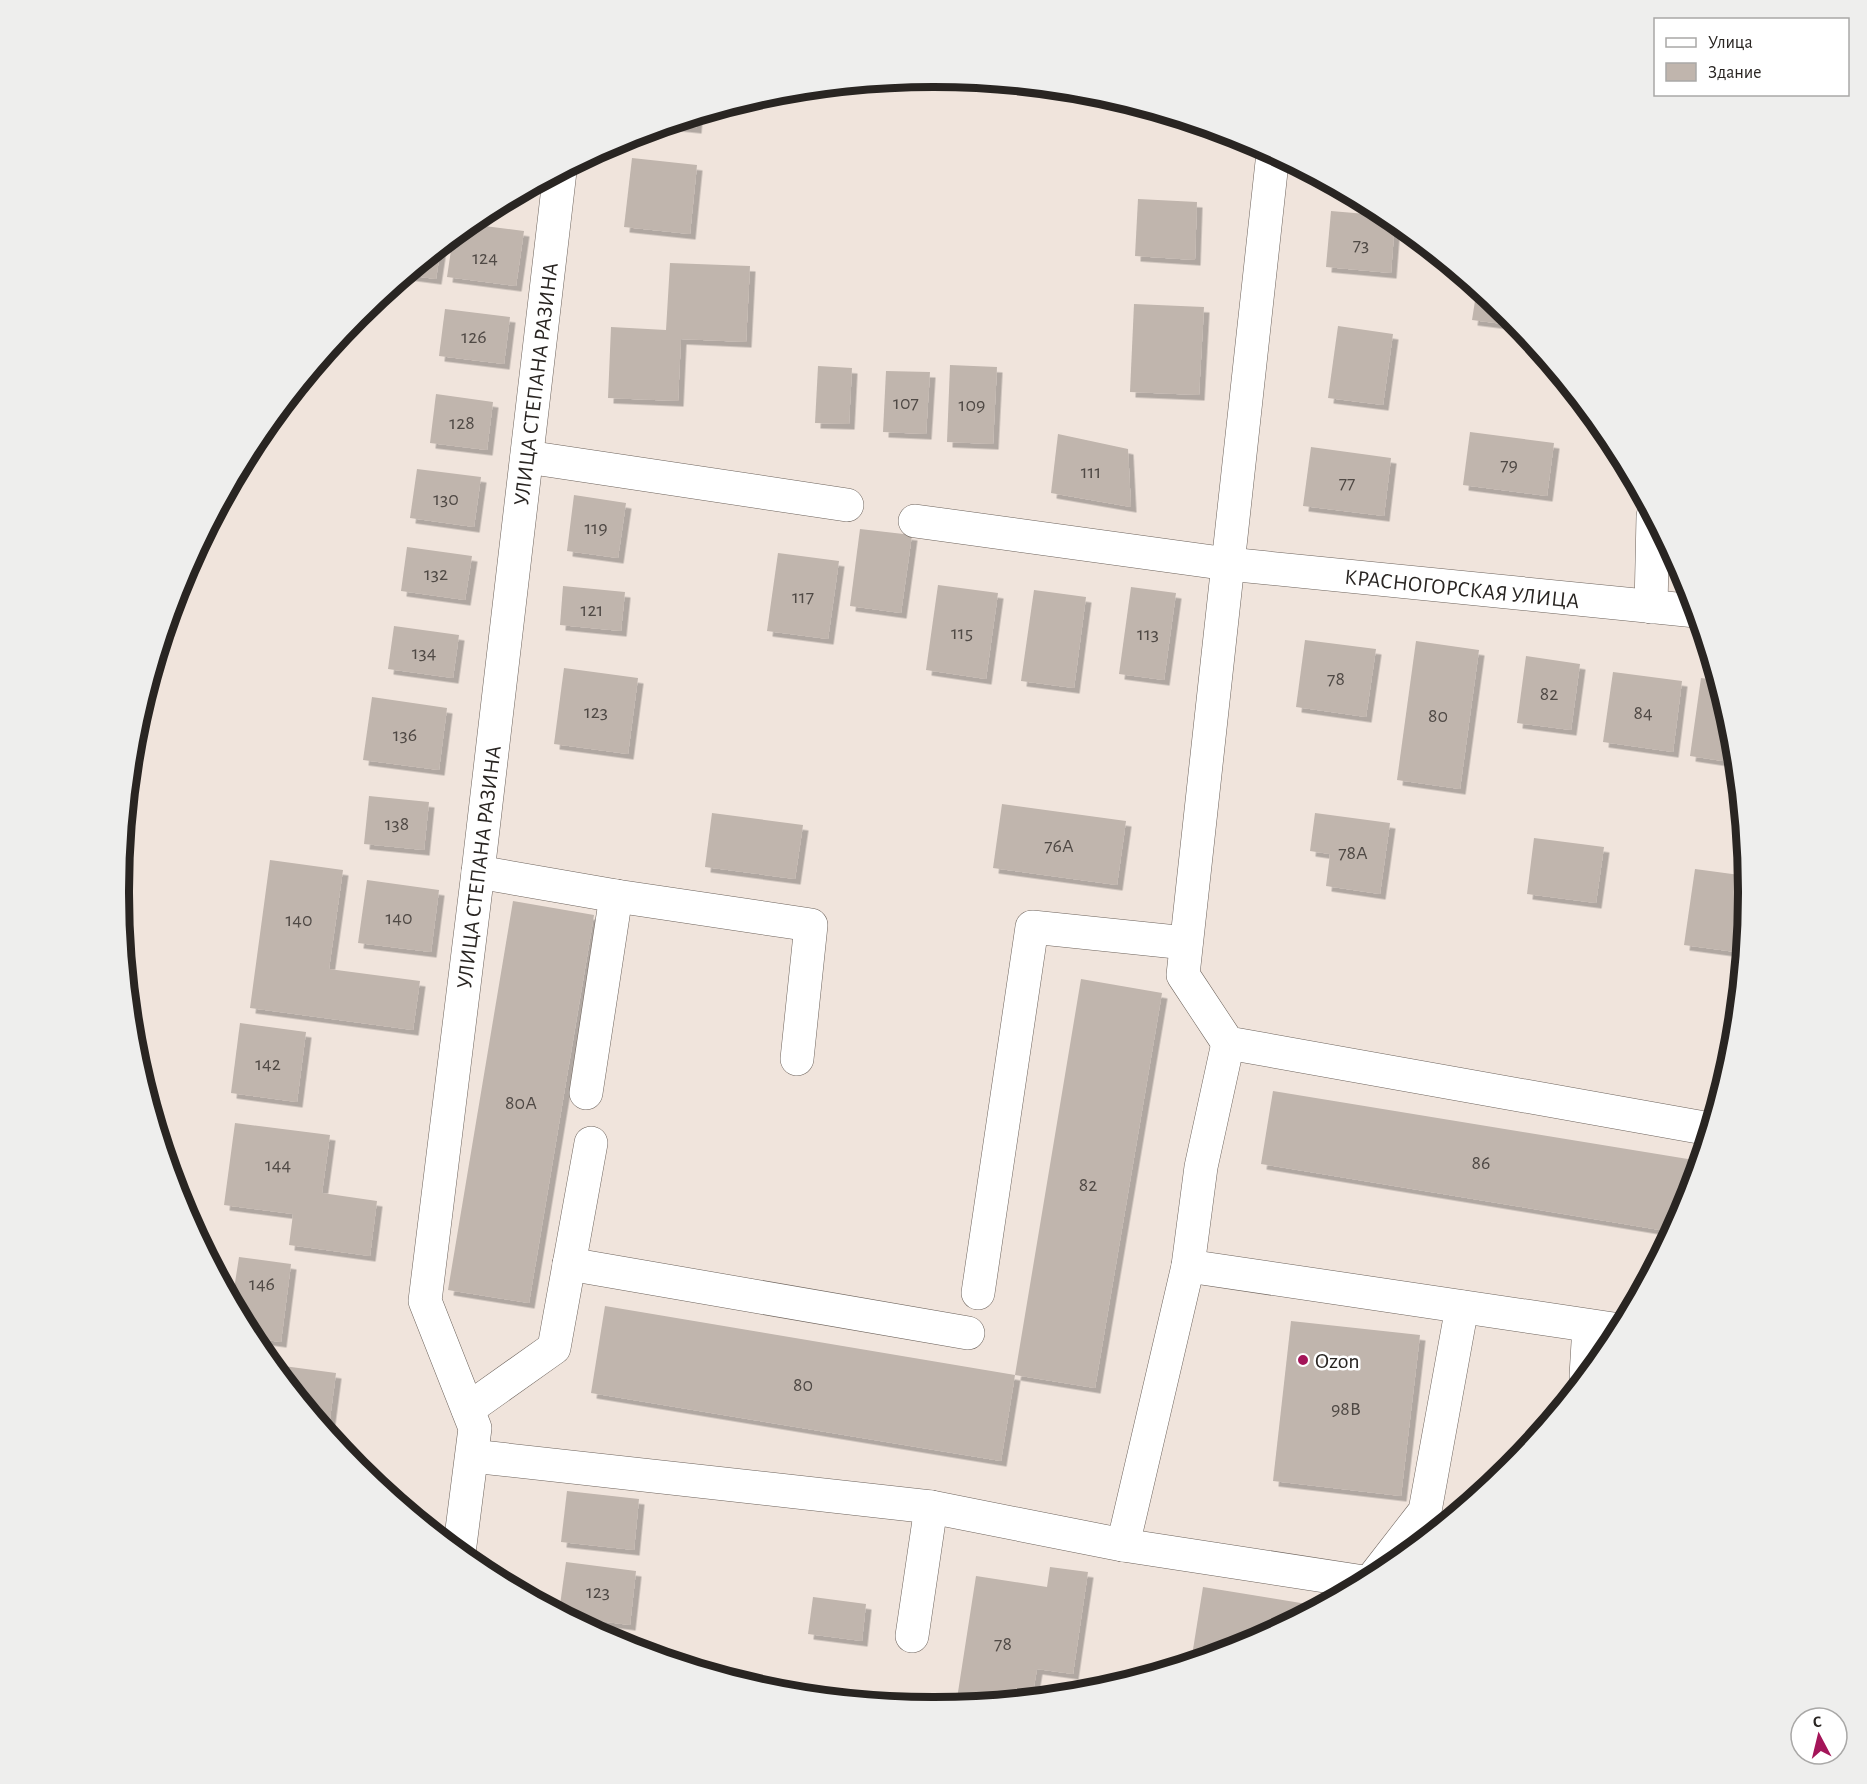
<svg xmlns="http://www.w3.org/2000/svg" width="1867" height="1784" viewBox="0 0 1867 1784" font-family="'Alegreya Sans',sans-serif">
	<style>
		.building { fill: #c0b5ad; filter: url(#shadow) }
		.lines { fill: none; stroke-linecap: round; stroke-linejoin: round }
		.minor-casing { stroke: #6d635c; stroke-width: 34 }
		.minor { stroke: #fff; stroke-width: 33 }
		.poi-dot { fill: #a41559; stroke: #fff; stroke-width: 2 }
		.labels { text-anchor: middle; stroke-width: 5; stroke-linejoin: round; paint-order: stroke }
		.number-label { font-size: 20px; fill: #4f4945 }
		.street-label { font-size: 22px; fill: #292522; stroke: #fff }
		.poi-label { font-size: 22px; fill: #292522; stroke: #fff; text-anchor: start }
		.rim { fill: none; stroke: #292522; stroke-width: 8 }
	</style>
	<defs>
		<filter id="shadow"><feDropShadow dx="5.5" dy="5.5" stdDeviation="0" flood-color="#0004"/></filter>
	</defs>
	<rect width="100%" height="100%" fill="#f0e4dc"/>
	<g class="building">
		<path d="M697,116L696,128L667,125L690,118Z"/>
		<path d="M632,158L697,165L690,234L624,227Z"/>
		<path d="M1138,199L1197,202L1195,260L1135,256Z"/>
		<path d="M1331,211L1389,216L1395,221L1391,273L1326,267Z"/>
		<path d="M469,224L524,231L516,286L447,277L453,237Z"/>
		<path d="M441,246L436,279L406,275Z"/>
		<path d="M670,263L750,266L746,342L681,339L678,401L608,398L611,327L666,330Z"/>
		<path d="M1477,288L1510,316L1519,326L1472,320Z"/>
		<path d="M1134,304L1204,307L1199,395L1130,392Z"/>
		<path d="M445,309L510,317L504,364L439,356Z"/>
		<path d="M1338,326L1393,334L1383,405L1328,398Z"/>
		<path d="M950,365L997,367L993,444L947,442Z"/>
		<path d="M818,366L852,368L849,424L815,423Z"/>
		<path d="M886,371L930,372L926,434L883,432Z"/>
		<path d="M436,394L493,402L487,450L430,443Z"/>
		<path d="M1470,432L1554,443L1547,496L1463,485Z"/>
		<path d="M1058,434L1128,449L1131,507L1051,493Z"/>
		<path d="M1311,447L1391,458L1384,516L1303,506Z"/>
		<path d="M417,469L481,477L474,527L410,518Z"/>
		<path d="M574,495L626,503L618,558L567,551Z"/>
		<path d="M860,529L912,535L901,613L850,606Z"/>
		<path d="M407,547L472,556L465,600L401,591Z"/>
		<path d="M778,553L839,561L828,639L767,631Z"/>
		<path d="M938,585L998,593L986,679L926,670Z"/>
		<path d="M563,586L625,592L621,631L560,625Z"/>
		<path d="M1131,587L1176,593L1164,680L1119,674Z"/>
		<path d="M1034,590L1086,597L1074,688L1021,681Z"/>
		<path d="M394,626L459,635L453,678L388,669Z"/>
		<path d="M1305,640L1376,649L1366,717L1296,707Z"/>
		<path d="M1416,641L1479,650L1460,789L1397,780Z"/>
		<path d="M1526,656L1580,664L1571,730L1517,723Z"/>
		<path d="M564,668L638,678L628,754L554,744Z"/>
		<path d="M1613,672L1682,681L1673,752L1603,742Z"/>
		<path d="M1701,678L1717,680L1733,733L1736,763L1690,756Z"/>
		<path d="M372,697L447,708L439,770L363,760Z"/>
		<path d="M369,796L429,802L424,850L364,844Z"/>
		<path d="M1002,804L1126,821L1117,885L993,868Z"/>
		<path d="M712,813L803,825L795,879L705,867Z"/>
		<path d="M1315,813L1390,823L1380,894L1326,886L1330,854L1310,851Z"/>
		<path d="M1534,838L1604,847L1596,903L1527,894Z"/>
		<path d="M270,860L343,870L329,969L420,981L413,1030L250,1008Z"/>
		<path d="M1695,869L1747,876L1749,892L1743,953L1684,945Z"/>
		<path d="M367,880L439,890L431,952L358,943Z"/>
		<path d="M513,901L594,915L529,1303L448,1290Z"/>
		<path d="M1081,979L1162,993L1095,1388L1015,1375Z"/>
		<path d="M240,1023L306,1032L297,1102L231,1093Z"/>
		<path d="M1273,1091L1700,1161L1687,1204L1672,1232L1261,1164Z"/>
		<path d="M235,1123L330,1135L322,1193L377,1201L370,1256L289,1245L293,1214L224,1205Z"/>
		<path d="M239,1257L291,1264L281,1342L252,1338L232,1302Z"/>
		<path d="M605,1306L1015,1375L1001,1461L591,1393Z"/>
		<path d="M1291,1321L1420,1335L1401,1496L1273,1481Z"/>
		<path d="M276,1365L336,1373L328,1434L275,1369Z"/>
		<path d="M567,1491L639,1499L634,1550L561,1542Z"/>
		<path d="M566,1562L636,1571L630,1625L568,1617L559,1612Z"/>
		<path d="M1050,1567L1088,1572L1073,1674L1037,1669L1032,1698L956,1705L976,1576L1047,1587Z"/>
		<path d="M1203,1587L1319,1606L1245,1646L1191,1662Z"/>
		<path d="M813,1597L866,1604L862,1641L808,1634Z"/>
	</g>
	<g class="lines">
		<g class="minor-casing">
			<g id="minor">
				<path d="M1273,153L1183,975L1228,1043L1710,1129"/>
				<path d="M527,457L847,505"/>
				<path d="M915,521L1228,564L1696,611"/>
				<path d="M1651,607L1653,516"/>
				<path d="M478,872L616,896L586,1093"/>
				<path d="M616,896L811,925L797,1059"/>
				<path d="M569,1264L968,1333"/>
				<path d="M1188,1266L1620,1330"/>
				<path d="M978,1293L1032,927L1186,943"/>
				<path d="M1586,1376L1589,1326"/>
				<path d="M468,1409L554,1348L591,1143"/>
				<path d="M472,1456L931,1507L1123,1545L1188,1266L1201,1167L1228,1043"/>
				<path d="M1123,1545L1364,1582"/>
				<path d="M459,1553L475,1428L425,1301L478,872L560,171"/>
				<path d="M1373,1578L1425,1511L1462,1307"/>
				<path d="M912,1636L931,1507"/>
			</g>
		</g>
		<use href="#minor" class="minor"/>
	</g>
	<circle class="poi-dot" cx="1303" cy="1360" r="6"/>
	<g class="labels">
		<g class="number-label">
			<text x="1361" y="251">73</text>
			<text x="485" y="264">124</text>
			<text x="474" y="343">126</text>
			<text x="906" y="409">107</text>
			<text x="972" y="411">109</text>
			<text x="462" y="429">128</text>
			<text x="1509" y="471">79</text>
			<text x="1091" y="478">111</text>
			<text x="1347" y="489">77</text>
			<text x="446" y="505">130</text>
			<text x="596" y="534">119</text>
			<text x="436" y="580">132</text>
			<text x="803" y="603">117</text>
			<text x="592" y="616">121</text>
			<text x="962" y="639">115</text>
			<text x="1148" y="640">113</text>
			<text x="424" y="659">134</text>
			<text x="1336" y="685">78</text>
			<text x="1549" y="700">82</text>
			<text x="596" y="718">123</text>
			<text x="1643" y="719">84</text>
			<text x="1438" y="722">80</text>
			<text x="405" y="741">136</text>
			<text x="397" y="830">138</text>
			<text x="1059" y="852">76А</text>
			<text x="1353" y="859">78А</text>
			<text x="399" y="924">140</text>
			<text x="299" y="926">140</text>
			<text x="268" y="1070">142</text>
			<text x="521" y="1109">80А</text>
			<text x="1481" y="1169">86</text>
			<text x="278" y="1171">144</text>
			<text x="1088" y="1191">82</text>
			<text x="262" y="1290">146</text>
			<text x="803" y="1391">80</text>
			<text x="1346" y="1415">98В</text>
			<text x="598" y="1598">123</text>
			<text x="1003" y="1650">78</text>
		</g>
		<g class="street-label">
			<text transform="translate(535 384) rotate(-83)" y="8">УЛИЦА СТЕПАНА РАЗИНА</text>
			<text transform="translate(1462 588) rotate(6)" y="8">КРАСНОГОРСКАЯ УЛИЦА</text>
			<text transform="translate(478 867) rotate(-83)" y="8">УЛИЦА СТЕПАНА РАЗИНА</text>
		</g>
		<g class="poi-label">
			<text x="1315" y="1368">Ozon</text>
		</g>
	</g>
	<path d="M0 0H1867V1784H0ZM933 87H934A804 804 0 0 1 1738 891V893A804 804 0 0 1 934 1697H933A804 804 0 0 1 129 893V891A804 804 0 0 1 933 87Z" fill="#eeeeed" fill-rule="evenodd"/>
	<path class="rim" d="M933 87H934A804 804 0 0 1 1738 891V893A804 804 0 0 1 934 1697H933A804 804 0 0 1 129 893V891A804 804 0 0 1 933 87Z"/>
	<rect x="1654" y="18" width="195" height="78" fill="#ffffff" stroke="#a9a8a7" stroke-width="1.5"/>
	<rect x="1666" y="38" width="30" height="9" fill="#ffffff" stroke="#a9a8a7" stroke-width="1.5"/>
	<text x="1708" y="48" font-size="18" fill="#292522">Улица</text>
	<rect x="1666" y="63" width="30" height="18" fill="#c0b5ad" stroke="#a9a8a7" stroke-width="1.5"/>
	<text x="1708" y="78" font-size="18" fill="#292522">Здание</text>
	<g transform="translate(1819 1736) rotate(353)"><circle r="28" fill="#ffffff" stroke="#a9a8a7" stroke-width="1.5"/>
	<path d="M0-4.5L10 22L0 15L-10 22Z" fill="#a41559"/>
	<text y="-9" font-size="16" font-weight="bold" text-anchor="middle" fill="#292522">С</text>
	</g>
</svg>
